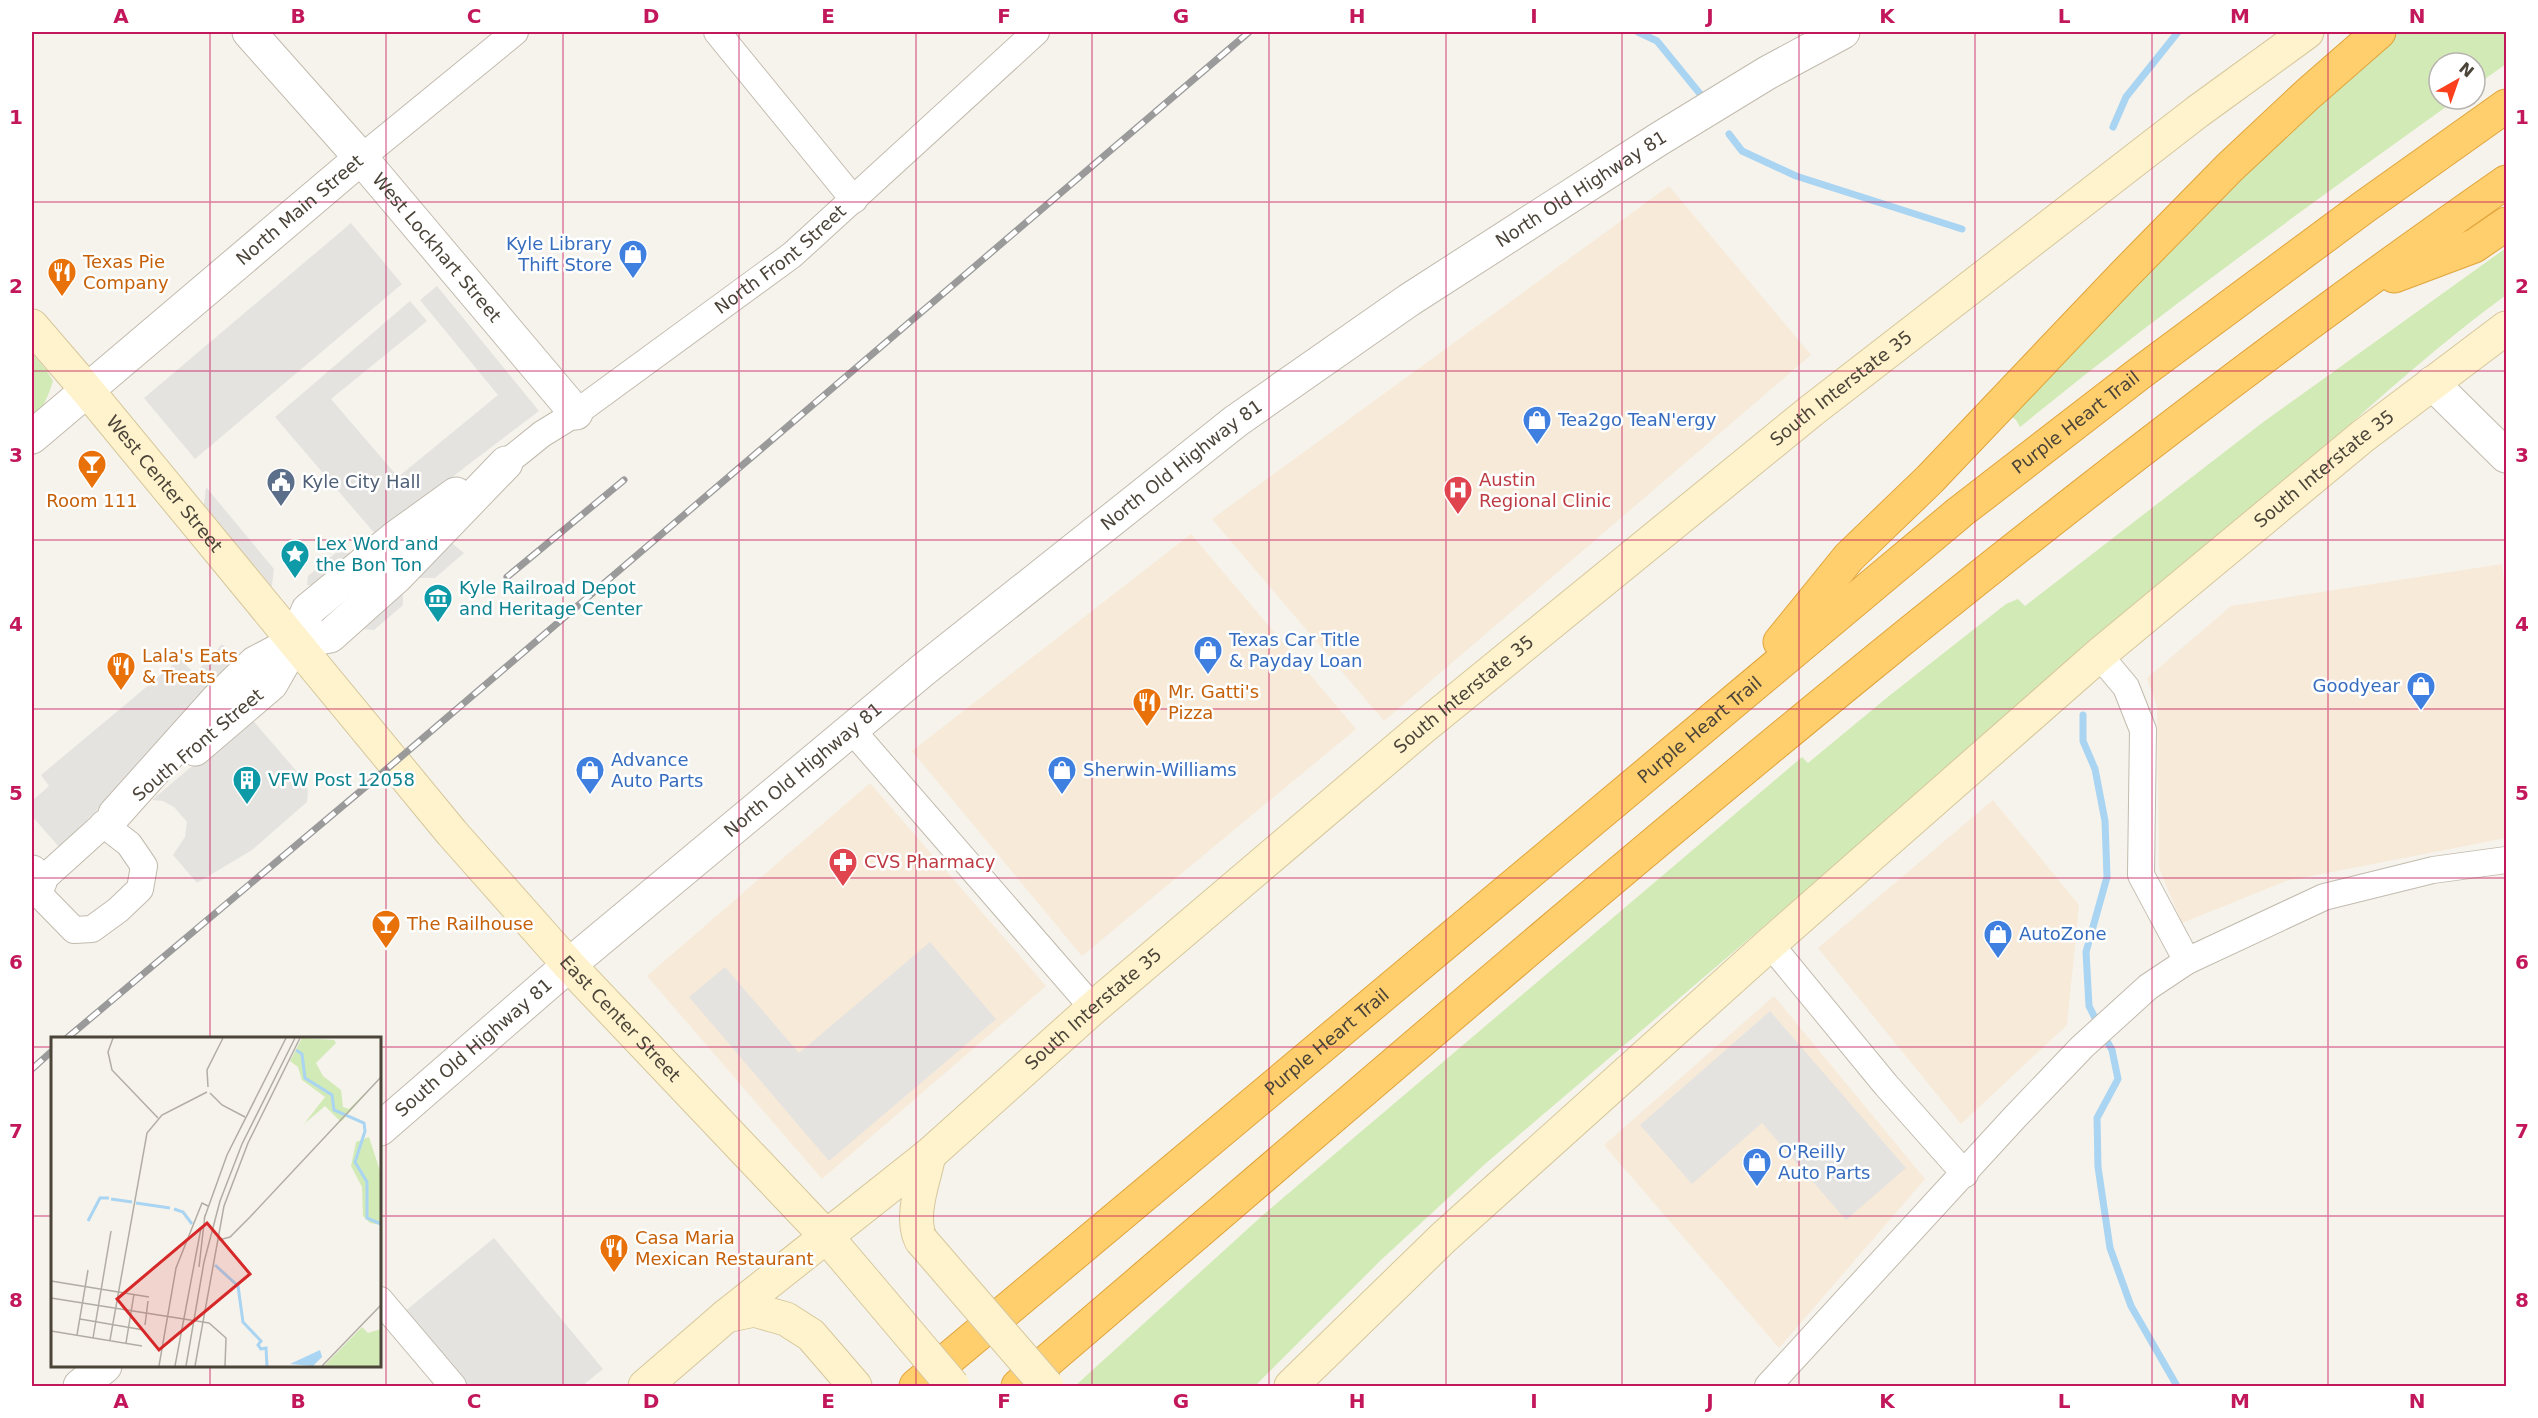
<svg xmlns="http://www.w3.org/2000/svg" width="2538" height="1418" viewBox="0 0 2538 1418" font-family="'DejaVu Sans',sans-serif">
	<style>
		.commercial { fill: #f7ead8 }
		.green { fill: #d2eab5 }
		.parking { fill: #e5e3e0 }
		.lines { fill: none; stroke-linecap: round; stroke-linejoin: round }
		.stream { stroke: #a9d4f2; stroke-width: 7 }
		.minor-casing { stroke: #c2bbae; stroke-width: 28 }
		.tertiary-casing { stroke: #c2bbae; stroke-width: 35 }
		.secondary-casing { stroke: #d6c79b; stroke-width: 35 }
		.motorway-casing { stroke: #e0a43c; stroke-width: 35 }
		.minor { stroke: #fff; stroke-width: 26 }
		.tertiary { stroke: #fff; stroke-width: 33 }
		.secondary { stroke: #fff3cd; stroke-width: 33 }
		.motorway { stroke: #ffcf6e; stroke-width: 33 }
		.rail-casing { stroke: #9a9a9a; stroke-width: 7 }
		.rail { stroke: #fff; stroke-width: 4.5; stroke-dasharray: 14; stroke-linecap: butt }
		.secondary-bridge-casing { stroke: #d6c79b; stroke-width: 35; stroke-linecap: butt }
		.secondary-bridge { stroke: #fff3cd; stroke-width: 33 }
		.grid { fill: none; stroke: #c2185b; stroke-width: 1.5; stroke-opacity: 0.55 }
		.labels { text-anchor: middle; stroke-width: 5; stroke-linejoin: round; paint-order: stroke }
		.street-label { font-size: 18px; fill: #4b4439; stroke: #fff }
		.shop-label { font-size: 18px; fill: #366cbe; stroke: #fff; text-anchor: start }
		.food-label { font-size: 18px; fill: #c56008; stroke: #fff; text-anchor: start }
		.health-label { font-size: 18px; fill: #be3a42; stroke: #fff; text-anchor: start }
		.service-label { font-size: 18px; fill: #4e5e75; stroke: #fff; text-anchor: start }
		.culture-label { font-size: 18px; fill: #0d838f; stroke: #fff; text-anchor: start }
		.inset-river { fill: none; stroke: #a9d4f2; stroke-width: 3 }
		.inset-road { fill: none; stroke: #b2ada4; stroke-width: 1.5 }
		.view { fill: #d62828; fill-opacity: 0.15; stroke: #d62828; stroke-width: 3 }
		.inset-edge { fill: none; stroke: #4b4439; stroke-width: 3 }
		.neatline { fill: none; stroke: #c2185b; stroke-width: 2 }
		.grid-label { font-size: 20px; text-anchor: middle; font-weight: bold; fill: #c2185b }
	</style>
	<rect width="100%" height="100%" fill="#f6f3ec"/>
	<g class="commercial">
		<path d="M1669,186L1811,355L1384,721L1212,519Z"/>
		<path d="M1191,534L1356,729L1082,956L912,751Z"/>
		<path d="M2502,564L2506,599V838L2286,881L2182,923L2159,868L2157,706L2147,678L2231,606Z"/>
		<path d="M870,783L1046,986L822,1179L647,976Z"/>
		<path d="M1993,800L2079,905L2067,1025L1961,1124L1818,948Z"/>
		<path d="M1774,996L1925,1179L1779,1348L1604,1145Z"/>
	</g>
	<g class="green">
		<path d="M2397,32H2506V64L2475,86V63H2439V99H2457C2309,205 2161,312 2020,427L2016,420L2008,414L2320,98Z"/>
		<path d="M2506,248V295C2442,342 2381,396 2322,450L1485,1164L1381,1260L1255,1386H1075L1263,1215L1802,757L1808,763L1889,696L2006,604L2018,599L2025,606L2262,423Z"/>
		<path d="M32,353L47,371L53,381C48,397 44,407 32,418Z"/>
	</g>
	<g class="parking">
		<path d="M351,223L402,284L195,459L144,398Z"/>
		<path d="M437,286L539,411L376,535L275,417L410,301L427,321L331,399L398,477L498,395L420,300Z"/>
		<path d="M206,487L274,569L271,593L203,512Z"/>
		<path d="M449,541L464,553L435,578H406Z"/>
		<path d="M337,552L364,554L321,586L307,585L308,576Z"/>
		<path d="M390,594L403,595V605L374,630L347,628Z"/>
		<path d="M222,644L237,660L243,659L60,848L32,816V801L49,786L41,775L180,659L195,674Z"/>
		<path d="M250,717L305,781L308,791L307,802L252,850L197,883L173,855L185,837L187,822L174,807L163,801L152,800Z"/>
		<path d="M930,942L996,1019L829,1161L689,997L725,967L799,1053Z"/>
		<path d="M1770,1011L1906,1168L1846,1220L1762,1123L1692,1184L1640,1125Z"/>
		<path d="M494,1238L603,1369L582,1386H465L404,1312Z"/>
	</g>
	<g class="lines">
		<g class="stream">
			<path d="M1638,32L1657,41L1701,95"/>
			<path d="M2113,127L2126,97L2178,32"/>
			<path d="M1729,134L1742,151L1796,176L1962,229"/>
			<path d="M2083,715V741L2095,769L2105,821L2107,877L2086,952L2089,1006L2099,1026"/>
			<path d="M2104,1036L2112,1050L2118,1079L2097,1118L2098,1167L2110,1248L2131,1306L2177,1386"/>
		</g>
		<g class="minor-casing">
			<g id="minor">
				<path d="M717,32L854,200"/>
				<path d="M361,158L515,32"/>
				<path id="s1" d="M506,463L542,434L576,413L792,255L1036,32"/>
				<path d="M2099,655L2126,687L2143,730L2141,875L2187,961"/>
				<path d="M851,729L1093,1008"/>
				<path d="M33,888L74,930L92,929L118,910L140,889L144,866L129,844L103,824"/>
				<path d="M32,889L115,814"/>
				<path d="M1770,944L1886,1085L1965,1174"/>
				<path d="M380,1300L453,1386"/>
				<path d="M1768,1386L2015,1117L2082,1047L2148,987L2187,961L2324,897L2433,870L2506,860"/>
			</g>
		</g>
		<g class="tertiary-casing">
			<g id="tertiary">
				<path id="s2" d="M249,32L361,158L576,413"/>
				<path d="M2432,383L2506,456"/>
				<path id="s3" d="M32,437L361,158"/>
				<path d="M195,749L271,684L295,642L308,610L395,538L456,494"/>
				<path d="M115,814L218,699L255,663L295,642L330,636L396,577L506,463"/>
				<path d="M32,872L40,882"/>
				<path id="s4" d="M380,1129L569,965L923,670L1236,421L1409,300L1659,139L1767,73L1843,32"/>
				<path d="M80,1386L105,1366"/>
			</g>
		</g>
		<g class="secondary-casing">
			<g id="secondary">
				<path id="s5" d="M32,326L87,390L452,833L569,965L826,1236L866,1283"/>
				<path d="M921,1240C909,1216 924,1180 929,1155"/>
				<path d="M726,1316L754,1310L786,1319L811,1335L855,1386"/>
				<path id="s6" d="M645,1386L726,1316L929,1155L1093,1008L1421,729L1811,411L2197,112L2307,32"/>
				<path id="s7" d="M1291,1386L1443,1238L1770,944L2099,655L2363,436L2506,328"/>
			</g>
		</g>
		<g class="motorway-casing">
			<g id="motorway">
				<path d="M2394,276L2474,246L2506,224"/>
				<path d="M1780,642L1849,557L1930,479L2124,275L2230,167L2308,94L2379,32"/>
				<path id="s8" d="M916,1386L1960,512L2140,373L2364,207L2506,106"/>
				<path d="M1018,1386C1504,972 1982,547 2506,182"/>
			</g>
		</g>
		<use href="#minor" class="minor"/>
		<use href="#tertiary" class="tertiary"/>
		<use href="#secondary" class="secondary"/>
		<use href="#motorway" class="motorway"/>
		<g class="rail-casing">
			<g id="rail">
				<path d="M507,577L624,480"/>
				<path d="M67,1038L395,762L1249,32"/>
				<path d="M32,1069L52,1051"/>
			</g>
		</g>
		<use href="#rail" class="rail"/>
		<g class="secondary-bridge-casing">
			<g id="secondary-bridge">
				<path d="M921,1240L1047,1386"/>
				<path d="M866,1283L953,1386"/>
			</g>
		</g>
		<use href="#secondary-bridge" class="secondary-bridge"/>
	</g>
	<path class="grid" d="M210,32V1038M386,32V1386M563,32V1386M739,32V1386M916,32V1386M1092,32V1386M1269,32V1386M1446,32V1386M1622,32V1386M1799,32V1386M1975,32V1386M2152,32V1386M2328,32V1386M32,202H2506M32,371H2506M32,540H2506M32,709H2506M32,878H2506M32,1047H52M380,1047H2506M32,1216H52M380,1216H2506M210,1366V1386"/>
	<defs>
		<g id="shop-pin" transform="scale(1.5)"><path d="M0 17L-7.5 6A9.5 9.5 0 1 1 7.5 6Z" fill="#3f7fe0" stroke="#fff"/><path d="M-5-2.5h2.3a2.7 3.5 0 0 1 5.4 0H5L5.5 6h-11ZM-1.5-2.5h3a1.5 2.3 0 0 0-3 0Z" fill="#fff"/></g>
		<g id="restaurant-pin" transform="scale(1.5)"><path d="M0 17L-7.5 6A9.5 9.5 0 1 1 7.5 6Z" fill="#e8710a" stroke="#fff"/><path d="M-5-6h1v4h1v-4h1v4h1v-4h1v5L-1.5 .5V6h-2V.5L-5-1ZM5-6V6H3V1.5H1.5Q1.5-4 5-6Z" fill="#fff"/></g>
		<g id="bar-pin" transform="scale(1.5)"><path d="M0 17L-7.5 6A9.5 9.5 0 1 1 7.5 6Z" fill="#e8710a" stroke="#fff"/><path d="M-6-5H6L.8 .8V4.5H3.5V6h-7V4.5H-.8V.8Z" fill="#fff"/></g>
		<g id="civic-pin" transform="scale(1.5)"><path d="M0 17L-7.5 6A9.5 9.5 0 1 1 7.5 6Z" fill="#5c6f8a" stroke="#fff"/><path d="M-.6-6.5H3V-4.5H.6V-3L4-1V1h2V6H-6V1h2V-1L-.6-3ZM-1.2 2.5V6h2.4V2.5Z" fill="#fff"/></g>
		<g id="hospital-pin" transform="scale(1.5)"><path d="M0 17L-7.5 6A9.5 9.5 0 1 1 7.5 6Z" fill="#e0444e" stroke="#fff"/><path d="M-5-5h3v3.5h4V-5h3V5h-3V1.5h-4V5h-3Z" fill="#fff"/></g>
		<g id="sight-pin" transform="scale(1.5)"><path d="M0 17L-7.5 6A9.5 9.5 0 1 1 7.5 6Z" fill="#0f9aa8" stroke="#fff"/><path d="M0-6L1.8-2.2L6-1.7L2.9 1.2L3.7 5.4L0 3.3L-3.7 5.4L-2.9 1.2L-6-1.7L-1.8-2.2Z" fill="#fff"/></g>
		<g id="museum-pin" transform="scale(1.5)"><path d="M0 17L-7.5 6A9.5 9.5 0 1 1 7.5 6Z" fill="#0f9aa8" stroke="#fff"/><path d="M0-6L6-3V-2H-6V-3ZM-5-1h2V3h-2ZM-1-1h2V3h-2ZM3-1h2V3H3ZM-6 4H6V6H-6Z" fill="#fff"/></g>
		<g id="building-pin" transform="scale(1.5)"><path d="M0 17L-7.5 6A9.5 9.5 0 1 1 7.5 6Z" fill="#0f9aa8" stroke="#fff"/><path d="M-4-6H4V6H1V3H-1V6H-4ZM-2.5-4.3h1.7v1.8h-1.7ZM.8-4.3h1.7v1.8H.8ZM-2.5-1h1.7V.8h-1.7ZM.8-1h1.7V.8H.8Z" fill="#fff"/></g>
		<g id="pharmacy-pin" transform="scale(1.5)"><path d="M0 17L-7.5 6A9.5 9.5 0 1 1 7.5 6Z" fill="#e0444e" stroke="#fff"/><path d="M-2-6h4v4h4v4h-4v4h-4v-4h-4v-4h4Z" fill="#fff"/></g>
	</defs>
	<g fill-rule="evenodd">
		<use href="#shop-pin" x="633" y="254"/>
		<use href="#restaurant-pin" x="62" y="272"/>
		<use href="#shop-pin" x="1537" y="420"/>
		<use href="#bar-pin" x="92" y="464"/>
		<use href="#civic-pin" x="281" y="482"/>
		<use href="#hospital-pin" x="1458" y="490"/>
		<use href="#sight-pin" x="295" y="554"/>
		<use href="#museum-pin" x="438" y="598"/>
		<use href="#shop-pin" x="1208" y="650"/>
		<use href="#restaurant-pin" x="121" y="666"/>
		<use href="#shop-pin" x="2421" y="686"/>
		<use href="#restaurant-pin" x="1147" y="702"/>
		<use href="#shop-pin" x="590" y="770"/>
		<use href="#shop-pin" x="1062" y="770"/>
		<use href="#building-pin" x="247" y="780"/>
		<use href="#pharmacy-pin" x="843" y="862"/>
		<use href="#bar-pin" x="386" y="924"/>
		<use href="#shop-pin" x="1998" y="934"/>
		<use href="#shop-pin" x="1757" y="1162"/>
		<use href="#restaurant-pin" x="614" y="1248"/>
	</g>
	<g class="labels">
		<g class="street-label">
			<text dy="6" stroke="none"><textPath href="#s4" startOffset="1527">North Old Highway 81</textPath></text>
			<text dy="6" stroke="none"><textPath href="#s3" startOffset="351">North Main Street</textPath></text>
			<text dy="6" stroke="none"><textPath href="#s2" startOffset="286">West Lockhart Street</textPath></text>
			<text dy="6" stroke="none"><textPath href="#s1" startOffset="342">North Front Street</textPath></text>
			<text dy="6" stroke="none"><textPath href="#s6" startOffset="1558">South Interstate 35</textPath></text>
			<text dy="6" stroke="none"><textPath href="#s8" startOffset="1508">Purple Heart Trail</textPath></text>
			<text dy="6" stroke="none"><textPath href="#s4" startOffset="1041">North Old Highway 81</textPath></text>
			<text dy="6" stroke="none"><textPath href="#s7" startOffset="1382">South Interstate 35</textPath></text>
			<text dy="6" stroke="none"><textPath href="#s5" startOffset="206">West Center Street</textPath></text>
			<text dy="6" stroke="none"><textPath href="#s6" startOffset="1072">South Interstate 35</textPath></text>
			<text dy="6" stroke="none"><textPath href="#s8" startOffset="1022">Purple Heart Trail</textPath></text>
			<text transform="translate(198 745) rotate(-40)" y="6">South Front Street</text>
			<text dy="6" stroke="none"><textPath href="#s4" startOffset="555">North Old Highway 81</textPath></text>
			<text dy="6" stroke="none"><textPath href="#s6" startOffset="586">South Interstate 35</textPath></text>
			<text dy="6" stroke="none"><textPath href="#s5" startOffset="909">East Center Street</textPath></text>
			<text dy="6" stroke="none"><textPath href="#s8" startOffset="536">Purple Heart Trail</textPath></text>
			<text dy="6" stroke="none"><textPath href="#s4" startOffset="124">South Old Highway 81</textPath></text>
		</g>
		<g class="shop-label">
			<text x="612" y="250" text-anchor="end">Kyle Library<tspan x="612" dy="21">Thift Store</tspan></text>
			<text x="1558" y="426">Tea2go TeaN'ergy</text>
			<text x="1229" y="646">Texas Car Title<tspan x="1229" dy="21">&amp; Payday Loan</tspan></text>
			<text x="2400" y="692" text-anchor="end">Goodyear</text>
			<text x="611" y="766">Advance<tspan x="611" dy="21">Auto Parts</tspan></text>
			<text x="1083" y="776">Sherwin-Williams</text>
			<text x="2019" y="940">AutoZone</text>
			<text x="1778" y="1158">O'Reilly<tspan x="1778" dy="21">Auto Parts</tspan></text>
		</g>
		<g class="food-label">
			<text x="83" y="268">Texas Pie<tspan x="83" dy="21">Company</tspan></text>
			<text x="92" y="507" text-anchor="middle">Room 111</text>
			<text x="142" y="662">Lala's Eats<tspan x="142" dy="21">&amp; Treats</tspan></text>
			<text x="1168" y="698">Mr. Gatti's<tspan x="1168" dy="21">Pizza</tspan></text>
			<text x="407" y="930">The Railhouse</text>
			<text x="635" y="1244">Casa Maria<tspan x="635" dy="21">Mexican Restaurant</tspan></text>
		</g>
		<g class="health-label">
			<text x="1479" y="486">Austin<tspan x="1479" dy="21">Regional Clinic</tspan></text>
			<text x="864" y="868">CVS Pharmacy</text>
		</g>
		<g class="service-label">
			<text x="302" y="488">Kyle City Hall</text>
		</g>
		<g class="culture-label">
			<text x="316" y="550">Lex Word and<tspan x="316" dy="21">the Bon Ton</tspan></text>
			<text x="459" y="594">Kyle Railroad Depot<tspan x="459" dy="21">and Heritage Center</tspan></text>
			<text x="268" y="786">VFW Post 12058</text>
		</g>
	</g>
	<g transform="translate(51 1037)">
		<rect width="330" height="330" fill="#f6f3ec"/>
		<path d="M251,1L283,3L285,6L265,26L272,39L290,53L292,70L298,72L325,45L290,85L274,69L253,87L274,60L251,43L247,30L239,24ZM318,100L330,137V188L319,186L312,179L311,150L300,129L305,105ZM311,290L317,296L330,292V329H273Z" fill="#d2eab5"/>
		<path d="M269,313L271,320L262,329L239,327Z" fill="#a9d4f2"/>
		<path class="inset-river" d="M245,13L251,17L254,41L281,58L283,73L313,86L314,94L304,125L316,145V181L330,187M60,162L81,165M85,166L119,171M123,172L132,175L141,187M37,184L49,161H58M164,228L187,249L192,285L210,304L207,308L210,312L215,311L216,329"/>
		<path class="inset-road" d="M62,1L57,15L61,33L107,81M157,50L156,33L172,1M159,56L171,68L194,80M153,182L176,118L235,1M168,203L179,200L199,180L330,40M148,230L154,178M0,244L98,260M0,261L158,286L175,301L174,329M29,282L93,293M94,288L97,264M0,294L91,309M26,298L37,233M42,301L60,194M59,303L96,96L111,78L156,55M75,306L83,257M108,329L125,231L151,166L157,169M124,329L150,191M135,329L153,225L169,164L191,107L244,1M144,329L173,169L197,106L249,1M271,329L330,268"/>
		<path class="view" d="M156,186L199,237L108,313L66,262Z"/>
		<rect width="330" height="330" class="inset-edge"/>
	</g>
	<rect width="2538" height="1418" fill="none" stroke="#ffffff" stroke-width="66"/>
	<g transform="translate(2457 81) rotate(40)"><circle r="28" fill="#ffffff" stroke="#b7b4b0" stroke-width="1.5"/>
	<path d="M0-4.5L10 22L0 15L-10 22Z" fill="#fc3f1d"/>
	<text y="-9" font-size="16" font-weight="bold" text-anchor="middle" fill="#4b4439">N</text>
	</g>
	<rect x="33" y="33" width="2472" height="1352" class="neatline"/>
	<g class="grid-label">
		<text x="121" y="23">A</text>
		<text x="298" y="23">B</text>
		<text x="474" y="23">C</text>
		<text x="651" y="23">D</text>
		<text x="828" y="23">E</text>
		<text x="1004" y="23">F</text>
		<text x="1181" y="23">G</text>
		<text x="1357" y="23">H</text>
		<text x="1534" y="23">I</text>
		<text x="1710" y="23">J</text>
		<text x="1887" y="23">K</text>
		<text x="2064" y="23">L</text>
		<text x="2240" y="23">M</text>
		<text x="2417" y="23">N</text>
		<text x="16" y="124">1</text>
		<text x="2522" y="124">1</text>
		<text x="16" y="293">2</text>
		<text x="2522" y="293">2</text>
		<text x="16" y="462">3</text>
		<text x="2522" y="462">3</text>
		<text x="16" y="631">4</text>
		<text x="2522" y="631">4</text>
		<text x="16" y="800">5</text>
		<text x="2522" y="800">5</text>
		<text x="16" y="969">6</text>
		<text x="2522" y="969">6</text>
		<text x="16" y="1138">7</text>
		<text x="2522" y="1138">7</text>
		<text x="16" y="1307">8</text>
		<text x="2522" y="1307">8</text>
		<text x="121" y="1408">A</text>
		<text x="298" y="1408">B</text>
		<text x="474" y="1408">C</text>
		<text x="651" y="1408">D</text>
		<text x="828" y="1408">E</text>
		<text x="1004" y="1408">F</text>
		<text x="1181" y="1408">G</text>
		<text x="1357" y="1408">H</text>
		<text x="1534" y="1408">I</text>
		<text x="1710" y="1408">J</text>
		<text x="1887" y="1408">K</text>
		<text x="2064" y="1408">L</text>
		<text x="2240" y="1408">M</text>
		<text x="2417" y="1408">N</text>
	</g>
</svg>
